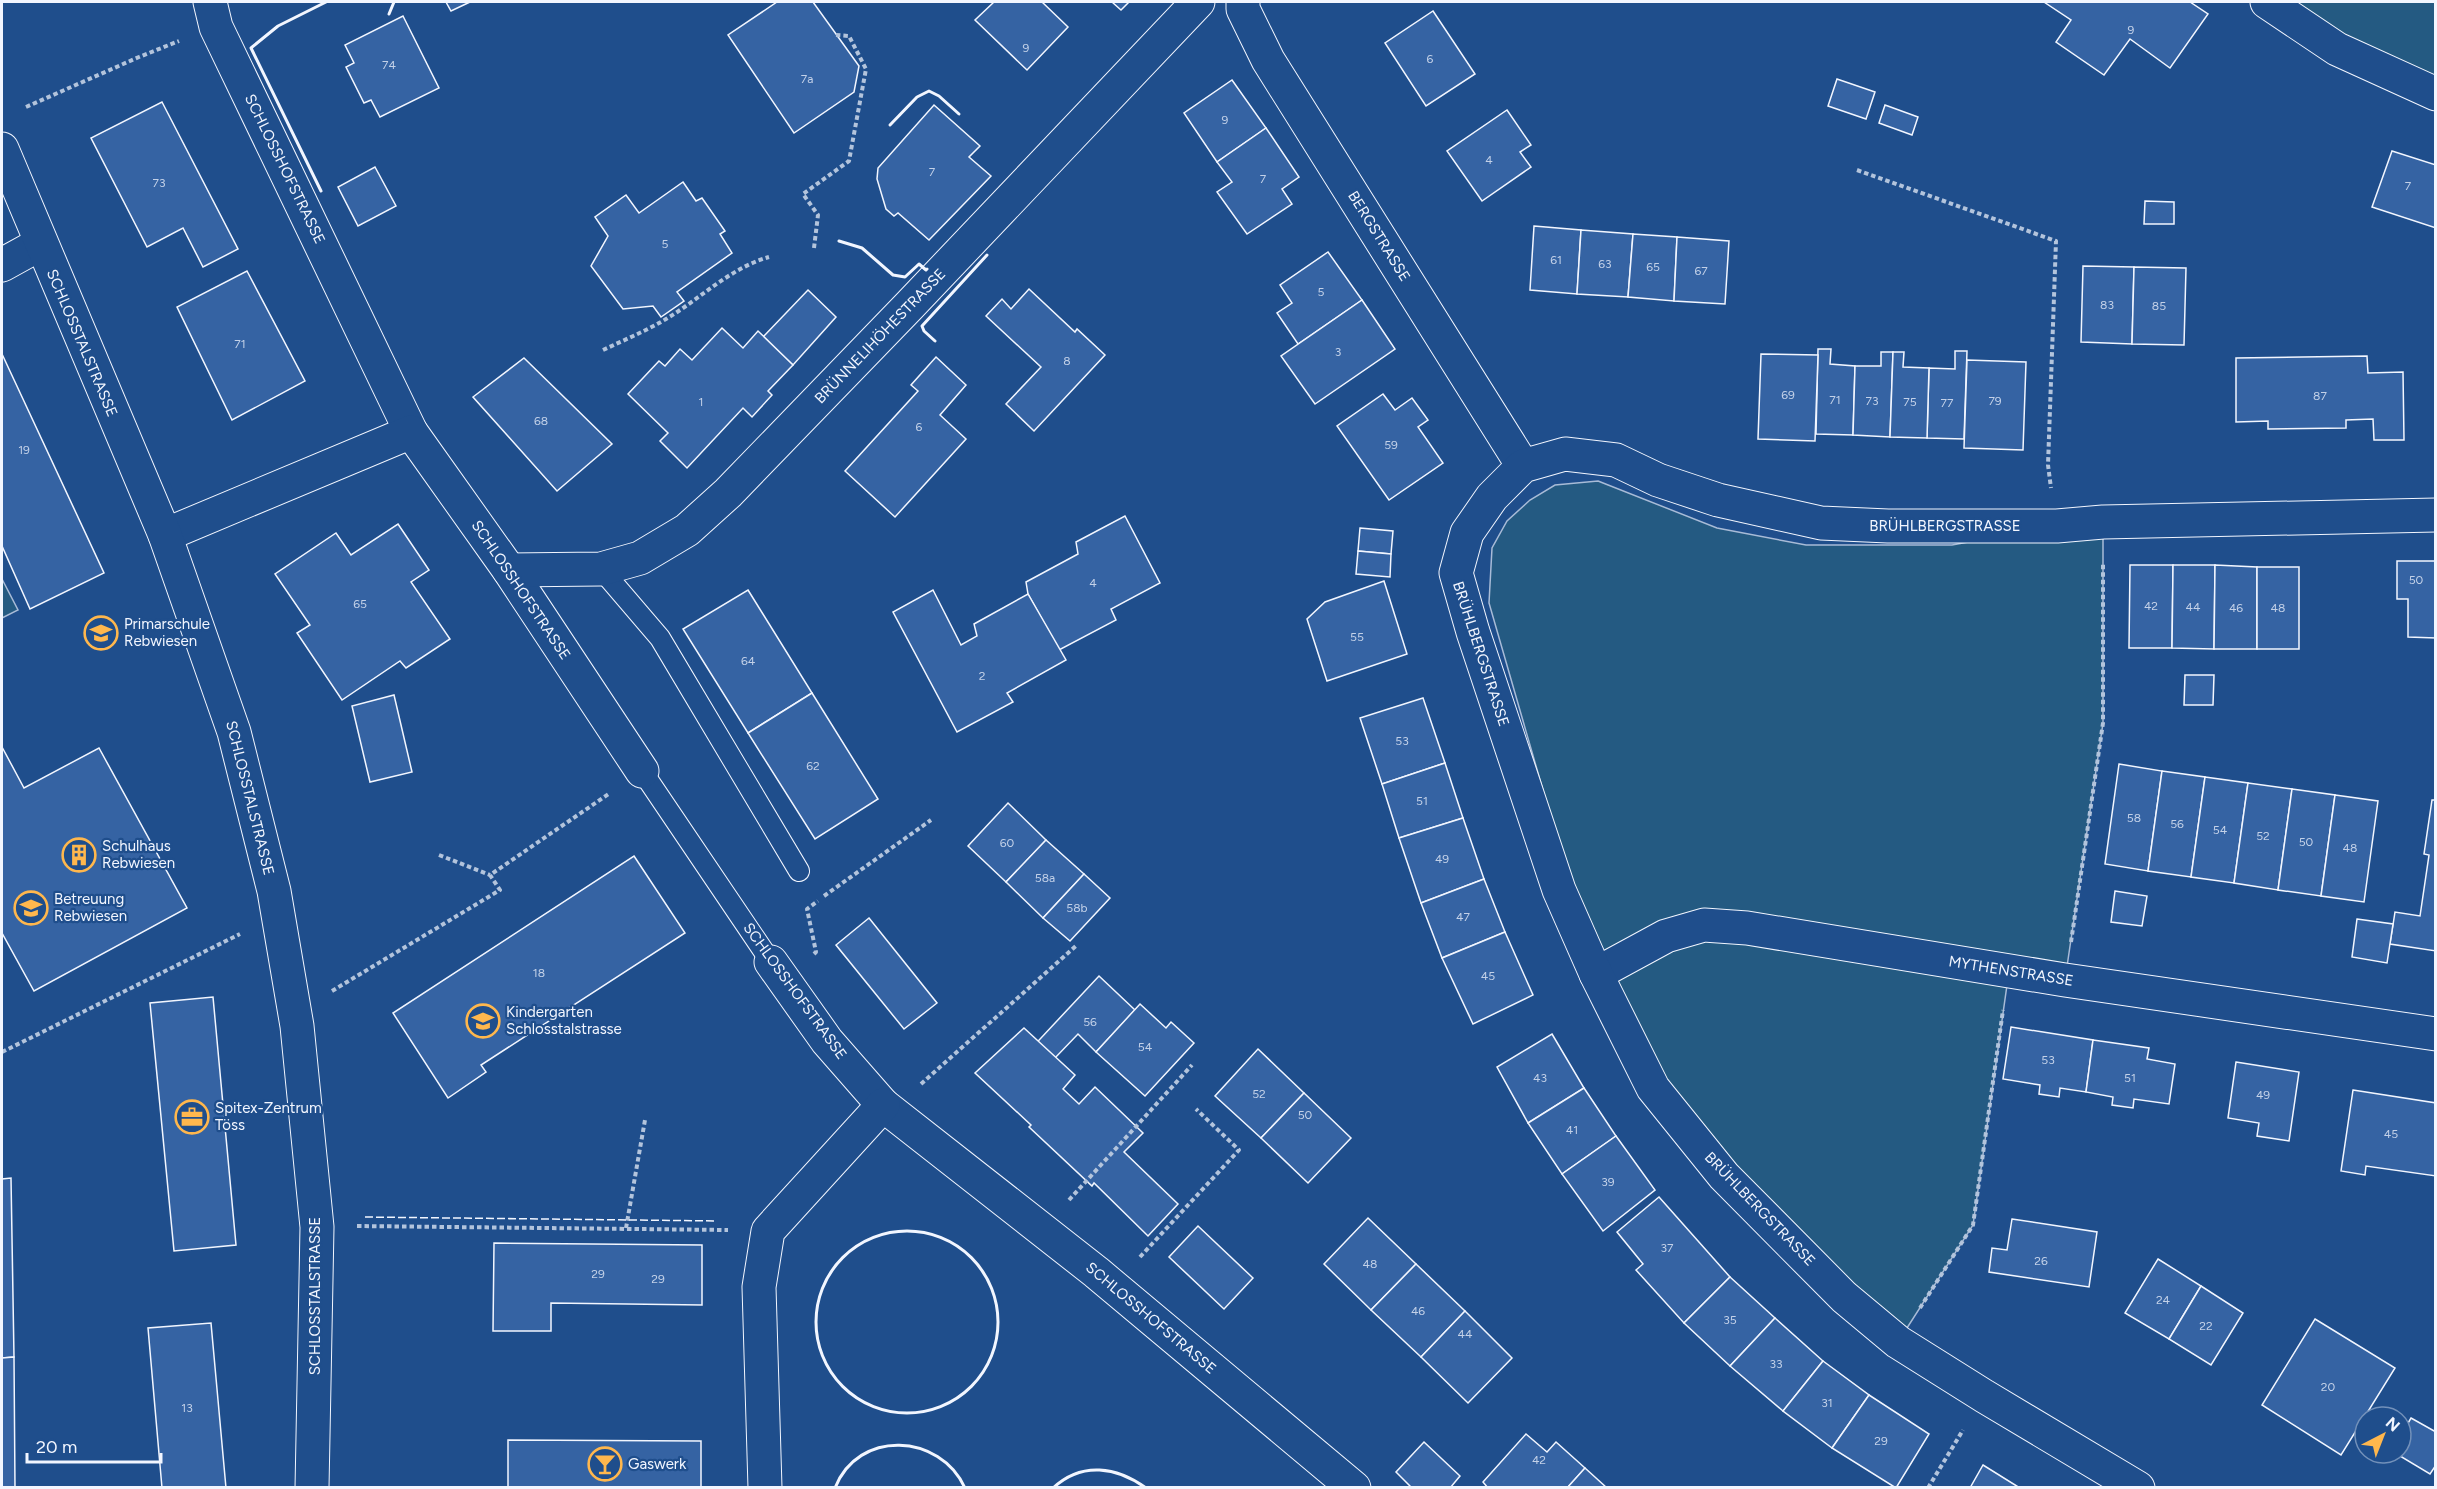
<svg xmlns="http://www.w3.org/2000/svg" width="2437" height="1489" viewBox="0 0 2437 1489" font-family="Figtree,sans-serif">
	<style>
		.green { fill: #245a82; stroke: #a8bbd7; stroke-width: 1.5 }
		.building { fill: #3563a3; stroke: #f2f6ff; stroke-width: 1.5 }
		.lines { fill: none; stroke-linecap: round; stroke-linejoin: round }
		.lane-casing { stroke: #f2f6ff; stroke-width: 22 }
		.street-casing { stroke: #f2f6ff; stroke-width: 35 }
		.secondary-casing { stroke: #f2f6ff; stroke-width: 35 }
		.path { stroke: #b3c4dc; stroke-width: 4; stroke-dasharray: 4.5 3; stroke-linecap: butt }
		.lane { stroke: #1f4e8c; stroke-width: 20 }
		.street { stroke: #1f4e8c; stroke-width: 33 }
		.secondary { stroke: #1f4e8c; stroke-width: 33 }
		.fence { stroke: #f2f6ff; stroke-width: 1.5; stroke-dasharray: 8 3; stroke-linecap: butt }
		.wall { stroke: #f2f6ff; stroke-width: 3 }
		.labels { text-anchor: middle; stroke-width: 4.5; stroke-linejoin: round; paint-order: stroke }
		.number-label { font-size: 12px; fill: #c3d1e8 }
		.street-label { font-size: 15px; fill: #f2f6ff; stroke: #1f4e8c }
		.poi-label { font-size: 15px; fill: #f2f6ff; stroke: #1f4e8c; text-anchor: start }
	</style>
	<rect width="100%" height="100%" fill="#1f4e8c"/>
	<g class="green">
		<path d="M2267,2H2435V94Z"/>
		<path d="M1598,481L1717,528L1806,545H1952L2056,526L2103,522V723L2065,980L2009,971L1973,1225L1898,1342L1724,1176L1596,974L1489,603L1492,548L1507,521L1530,500L1555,485Z"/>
		<path d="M2,579L18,610L2,618Z"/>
	</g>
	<g class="building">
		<path d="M446,2H470L451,11Z"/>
		<path d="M777,2H813L859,66L854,92L794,133L728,35Z"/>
		<path d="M994,2H1042L1068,27L1027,70L975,20Z"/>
		<path d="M1112,2H1129L1121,10Z"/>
		<path d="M2044,2H2190L2208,14L2170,68L2130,39L2104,75L2056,42L2071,20Z"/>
		<path d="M1433,11L1475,74L1426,106L1385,43Z"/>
		<path d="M403,16L439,88L380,117L371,100L364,103L346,67L354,63L345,45Z"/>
		<path d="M1837,79L1875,92L1866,119L1828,106Z"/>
		<path d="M1232,80L1266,128L1217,162L1184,113Z"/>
		<path d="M162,102L238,249L203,267L183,228L147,247L91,138Z"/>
		<path d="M934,105L980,146L969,157L991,176L929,240L898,213L894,216L886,209L877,179L878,168Z"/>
		<path d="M1885,105L1918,117L1912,135L1879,123Z"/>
		<path d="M1507,110L1531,145L1520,152L1531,167L1482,201L1447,151Z"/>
		<path d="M1266,128L1299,177L1282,189L1292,204L1247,234L1217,192L1232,182L1217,162Z"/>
		<path d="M2392,151L2436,165V228L2372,207Z"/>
		<path d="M375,167L396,206L358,226L338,187Z"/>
		<path d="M683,182L696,201L702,198L725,231L720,234L732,253L677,292L684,301L661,317L653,306L623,309L591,266L608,236L595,217L626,195L639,213Z"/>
		<path d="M2145,201L2174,202V224H2144Z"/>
		<path d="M1534,226L1581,230L1577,294L1530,290Z"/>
		<path d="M1581,230L1633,234L1628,297L1577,294Z"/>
		<path d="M1633,234L1677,237L1674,301L1628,297Z"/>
		<path d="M1677,237L1729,241L1725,304L1674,301Z"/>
		<path d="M1328,252L1362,300L1298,344L1277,313L1292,303L1280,285Z"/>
		<path d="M2083,266L2134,267L2132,344L2081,342Z"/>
		<path d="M2134,267L2186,268L2184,345L2132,344Z"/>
		<path d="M247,271L305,381L232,420L177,307Z"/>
		<path d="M1029,289L1075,332L1077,329L1105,355L1034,431L1006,404L1041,367L986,316L1002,299L1011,309Z"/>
		<path d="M808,290L836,317L793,365L763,337Z"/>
		<path d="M1362,300L1395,349L1315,404L1281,356Z"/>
		<path d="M722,328L743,348L758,331L793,365L768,391L772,395L752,417L743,408L687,468L660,441L668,433L628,394L659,361L665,366L680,349L692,360Z"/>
		<path d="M1818,349H1831L1830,364L1855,366L1853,435L1816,434Z"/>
		<path d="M1955,351H1967L1964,439L1927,438L1929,368L1955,369Z"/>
		<path d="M1881,352H1893L1890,437L1853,435L1855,366H1881Z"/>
		<path d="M1893,352H1904L1903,367L1929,368L1927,438L1890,437Z"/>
		<path d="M2,354L104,573L30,609L2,546Z"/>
		<path d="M1761,354L1818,355L1815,441L1758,439Z"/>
		<path d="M2367,356L2368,373L2403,372L2404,440H2374L2373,419L2346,420V428L2268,429V421L2236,422V358Z"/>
		<path d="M936,357L966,385L940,415L966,439L895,517L845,471L918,391L911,385Z"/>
		<path d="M524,358L612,444L557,491L473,397Z"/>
		<path d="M1967,360L2026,362L2023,450L1964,448Z"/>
		<path d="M1383,394L1395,410L1412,398L1428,420L1418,427L1443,463L1389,500L1337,426Z"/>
		<path d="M1125,516L1160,583L1111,609L1116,620L1059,650L1028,594L1026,582L1078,554L1076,542Z"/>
		<path d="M398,524L429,570L411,582L450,639L406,668L400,661L342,700L297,633L310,625L275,574L336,533L351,555Z"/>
		<path d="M1360,528L1393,531L1391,554L1358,551Z"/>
		<path d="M1358,551L1391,554L1390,577L1356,574Z"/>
		<path d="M2397,561H2436V638L2408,637V599H2397Z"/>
		<path d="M2130,565H2173L2172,648H2129Z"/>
		<path d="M2173,565H2215L2214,649L2172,648Z"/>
		<path d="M2215,565L2257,567V649H2214Z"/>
		<rect x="2257" y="567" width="42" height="82"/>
		<path d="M1384,581L1407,654L1327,681L1307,619L1325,602Z"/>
		<path d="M748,590L812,693L748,733L683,629Z"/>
		<path d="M933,590L961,645L977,636L974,624L1028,594L1066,660L1007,693L1013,702L957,732L893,612Z"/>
		<path d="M2185,675H2214L2213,705H2184Z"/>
		<path d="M812,693L878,799L815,839L748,733Z"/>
		<path d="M394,695L412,772L370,782L352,706Z"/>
		<path d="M1423,698L1445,763L1382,784L1360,718Z"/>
		<path d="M2,747L24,788L99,748L187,908L34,991L2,933Z"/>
		<path d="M1445,763L1463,818L1399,838L1382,784Z"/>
		<path d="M2119,764L2162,771L2148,871L2105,864Z"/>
		<path d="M2162,771L2205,777L2191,877L2148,871Z"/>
		<path d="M2205,777L2248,783L2234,883L2191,877Z"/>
		<path d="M2248,783L2292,789L2278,890L2234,883Z"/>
		<path d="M2292,789L2335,795L2321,896L2278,890Z"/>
		<path d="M2335,795L2378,801L2364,902L2321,896Z"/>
		<path d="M2432,800H2436V951L2390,944L2395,912L2420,916L2429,855L2424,854Z"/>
		<path d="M1008,803L1046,840L1006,882L968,846Z"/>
		<path d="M1463,818L1484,879L1421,903L1399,838Z"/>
		<path d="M1046,840L1084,874L1043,918L1006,882Z"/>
		<path d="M634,856L685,933L481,1065L486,1072L448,1098L393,1013Z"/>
		<path d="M1084,874L1110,898L1070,941L1043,918Z"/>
		<path d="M1484,879L1505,932L1442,958L1421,903Z"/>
		<path d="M2115,891L2147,896L2142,926L2111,922Z"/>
		<path d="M869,918L937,1003L904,1029L836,945Z"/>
		<path d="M2357,919L2393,924L2387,963L2352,957Z"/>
		<path d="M1505,932L1533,995L1473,1024L1442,958Z"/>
		<path d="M1099,976L1135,1010L1096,1052L1078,1034L1029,1085L1012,1069Z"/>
		<path d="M213,997L236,1245L174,1251L150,1003Z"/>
		<path d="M1140,1004L1166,1028L1171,1022L1194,1043L1145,1096L1096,1052Z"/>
		<path d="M2011,1027L2093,1040L2086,1092L2060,1088L2059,1097L2039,1094L2040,1085L2003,1079Z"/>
		<path d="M1024,1028L1075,1075L1063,1089L1079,1104L1095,1087L1143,1133L1124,1152L1178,1204L1148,1236L1094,1183L1092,1186L1029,1127L1031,1125L975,1073Z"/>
		<path d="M1552,1034L1584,1088L1528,1123L1497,1067Z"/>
		<path d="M2093,1040L2149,1048L2147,1059L2175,1064L2169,1104L2134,1099L2133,1108L2112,1105L2113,1097L2086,1092Z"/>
		<path d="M1258,1049L1304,1093L1261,1138L1215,1096Z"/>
		<path d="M2236,1062L2299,1072L2289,1141L2257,1136L2259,1123L2228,1118Z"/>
		<path d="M1584,1088L1616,1136L1562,1174L1528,1123Z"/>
		<path d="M2353,1090L2436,1103V1176L2366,1166L2365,1175L2341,1171Z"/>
		<path d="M1304,1093L1351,1138L1308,1183L1261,1138Z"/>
		<path d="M1616,1136L1655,1190L1603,1231L1562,1174Z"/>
		<path d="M11,1178L14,1357L2,1358V1179Z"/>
		<path d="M1659,1197L1730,1277L1684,1323L1636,1270L1643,1264L1617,1232Z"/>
		<path d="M1368,1218L1416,1264L1371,1310L1324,1264Z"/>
		<path d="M2012,1219L2097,1232L2089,1287L1989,1272L1992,1248L2007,1250Z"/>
		<path d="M1198,1226L1253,1278L1224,1309L1169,1257Z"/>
		<path d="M494,1243L702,1245V1305L551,1303V1331H493Z"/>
		<path d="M2158,1259L2201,1286L2169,1339L2125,1313Z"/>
		<path d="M1416,1264L1465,1311L1421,1357L1371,1310Z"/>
		<path d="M1730,1277L1775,1318L1730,1366L1684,1323Z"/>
		<path d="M2201,1286L2243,1313L2211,1365L2169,1339Z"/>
		<path d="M1465,1311L1512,1358L1468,1403L1421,1357Z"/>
		<path d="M1775,1318L1823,1361L1783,1411L1730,1366Z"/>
		<path d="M2315,1319L2395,1368L2341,1455L2262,1405Z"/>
		<path d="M211,1323L226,1488H162L148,1328Z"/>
		<path d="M14,1357L15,1488H2V1358Z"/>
		<path d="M1823,1361L1869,1395L1832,1448L1783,1411Z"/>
		<path d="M1869,1395L1929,1434L1896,1488L1832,1448Z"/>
		<path d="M2411,1418L2436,1432V1465L2430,1474L2395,1453H2401V1435Z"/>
		<path d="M1526,1434L1547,1452L1556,1442L1585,1468L1567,1488H1488L1483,1482Z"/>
		<path d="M508,1440L701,1441V1488H508Z"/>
		<path d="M1424,1442L1460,1476L1450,1488H1412L1396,1472Z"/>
		<path d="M1983,1465L2020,1488H1970Z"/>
		<path d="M1585,1468L1607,1488H1567Z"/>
	</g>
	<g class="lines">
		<g class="lane-casing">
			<g id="lane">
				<path d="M601,569L660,638L799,871"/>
				<path d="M642,771L771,962"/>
			</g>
		</g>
		<g class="street-casing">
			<g id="street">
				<path d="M210,2L216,27L411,432"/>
				<path d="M1243,2V9L1268,60L1523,466"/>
				<path d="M2267,2L2337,49L2436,94"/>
				<path d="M2,265L40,244"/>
				<path d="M165,535L411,432L509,570L642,771"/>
				<path d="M509,570L601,569L640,558L687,530L728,493L909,306L1198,2"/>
				<path d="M771,962L827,1041L883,1105L1096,1272L1354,1488"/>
				<path d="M1596,974L1666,936L1704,925L1747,928L2065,980L2436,1034"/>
				<path d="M765,1488L759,1287L768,1231L883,1105"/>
				<path d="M2138,1488L1984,1396L1898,1342L1844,1297L1724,1176L1653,1088L1596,974L1559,890L1473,632L1456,573L1467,533L1492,497L1523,466L1565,454L1616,460L1658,480L1718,500L1821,523L1888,526H2057L2103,522L2436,515"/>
			</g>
		</g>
		<g class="secondary-casing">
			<path id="secondary" d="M2,149L165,535L234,732L274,891L297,1026L317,1227L312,1488"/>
		</g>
		<g class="path">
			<path d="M26,107L139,57L179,41"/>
			<path d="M1857,170L2056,241L2048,465L2051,488"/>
			<path d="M814,248L818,215L803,194L849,161L866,69L849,36L836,35"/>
			<path d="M603,350C624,340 646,331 666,319C700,299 730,268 769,257"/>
			<path d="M439,855L490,875"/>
			<path d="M824,896L931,820"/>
			<path d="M2071,942L2103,723V562"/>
			<path d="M814,954L816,952L807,909L818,901"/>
			<path d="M332,991L500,890L490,875L610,793"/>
			<path d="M2,1052L240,934"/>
			<path d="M921,1084L1077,945"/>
			<path d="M1069,1200L1192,1065"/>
			<path d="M357,1226L728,1230"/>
			<path d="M626,1228L645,1120"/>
			<path d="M1140,1257L1239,1150L1196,1109"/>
			<path d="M1920,1308L1973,1225L2003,1010"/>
			<path d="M1928,1488L1963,1430"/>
		</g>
		<use href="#lane" class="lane"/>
		<use href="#street" class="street"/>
		<use href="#secondary" class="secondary"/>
		<path class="fence" d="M365,1217L717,1221"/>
		<g class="wall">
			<path d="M389,14L394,2"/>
			<path d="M890,125L917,97L929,91L939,96L959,114"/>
			<path d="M321,191L251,48L278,26L326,2"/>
			<path d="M839,241L862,248L893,275L905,277L919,264L926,270L927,269"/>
			<path d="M935,341L924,331L922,326L987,255"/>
			<circle cx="907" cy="1322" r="91"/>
			<path d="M835,1488C858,1429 940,1433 965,1488"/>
			<path d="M1053,1488C1082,1461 1117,1467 1146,1488"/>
		</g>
	</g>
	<defs>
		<g id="school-ring" transform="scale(1.725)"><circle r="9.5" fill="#1f4e8c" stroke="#ffb74d" stroke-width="1.5"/><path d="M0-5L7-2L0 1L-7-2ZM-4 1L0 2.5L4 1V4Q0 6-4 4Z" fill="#ffb74d"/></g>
		<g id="building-ring" transform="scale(1.725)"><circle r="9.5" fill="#1f4e8c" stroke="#ffb74d" stroke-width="1.5"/><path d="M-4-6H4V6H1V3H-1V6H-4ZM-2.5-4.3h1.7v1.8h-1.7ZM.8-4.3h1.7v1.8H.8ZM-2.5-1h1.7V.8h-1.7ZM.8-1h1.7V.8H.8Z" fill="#ffb74d"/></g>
		<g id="office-ring" transform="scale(1.725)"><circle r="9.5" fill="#1f4e8c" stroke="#ffb74d" stroke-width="1.5"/><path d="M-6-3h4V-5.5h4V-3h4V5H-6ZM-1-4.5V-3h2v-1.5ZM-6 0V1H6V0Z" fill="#ffb74d"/></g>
		<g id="bar-ring" transform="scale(1.725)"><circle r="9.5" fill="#1f4e8c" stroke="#ffb74d" stroke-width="1.5"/><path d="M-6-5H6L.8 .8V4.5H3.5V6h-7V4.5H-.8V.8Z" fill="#ffb74d"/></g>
	</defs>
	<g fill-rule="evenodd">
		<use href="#school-ring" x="101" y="633"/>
		<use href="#building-ring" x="79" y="855"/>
		<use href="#school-ring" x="31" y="908"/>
		<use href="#school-ring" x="483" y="1021"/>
		<use href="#office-ring" x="192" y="1117"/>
		<use href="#bar-ring" x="605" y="1464"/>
	</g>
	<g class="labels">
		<g class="number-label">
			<text x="2131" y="34">9</text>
			<text x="1026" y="52">9</text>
			<text x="1430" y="63">6</text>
			<text x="389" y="69">74</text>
			<text x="807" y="83">7a</text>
			<text x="1225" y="124">9</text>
			<text x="1489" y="164">4</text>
			<text x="932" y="176">7</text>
			<text x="1263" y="183">7</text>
			<text x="159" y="187">73</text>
			<text x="2408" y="190">7</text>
			<text x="665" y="248">5</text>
			<text x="1556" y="264">61</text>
			<text x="1605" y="268">63</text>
			<text x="1653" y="271">65</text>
			<text x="1701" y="275">67</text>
			<text x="1321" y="296">5</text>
			<text x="2107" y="309">83</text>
			<text x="2159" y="310">85</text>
			<text x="240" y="348">71</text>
			<text x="1338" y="356">3</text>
			<text x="1067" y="365">8</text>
			<text x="1788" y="399">69</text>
			<text x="2320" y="400">87</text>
			<text x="1835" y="404">71</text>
			<text x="1872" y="405">73</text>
			<text x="1995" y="405">79</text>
			<text x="701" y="406">1</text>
			<text x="1910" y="406">75</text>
			<text x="1947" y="407">77</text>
			<text x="541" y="425">68</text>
			<text x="919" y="431">6</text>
			<text x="1391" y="449">59</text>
			<text x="24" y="454">19</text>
			<text x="2416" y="584">50</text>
			<text x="1093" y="587">4</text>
			<text x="360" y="608">65</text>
			<text x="2151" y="610">42</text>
			<text x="2193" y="611">44</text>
			<text x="2236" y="612">46</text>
			<text x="2278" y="612">48</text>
			<text x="1357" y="641">55</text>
			<text x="748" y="665">64</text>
			<text x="982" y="680">2</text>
			<text x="1402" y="745">53</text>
			<text x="813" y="770">62</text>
			<text x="1422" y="805">51</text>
			<text x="2134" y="822">58</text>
			<text x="2177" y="828">56</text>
			<text x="2220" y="834">54</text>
			<text x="2263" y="840">52</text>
			<text x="2306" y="846">50</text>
			<text x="1007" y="847">60</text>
			<text x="2350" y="852">48</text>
			<text x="1442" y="863">49</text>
			<text x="1045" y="882">58a</text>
			<text x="1077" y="912">58b</text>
			<text x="1463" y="921">47</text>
			<text x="539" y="977">18</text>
			<text x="1488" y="980">45</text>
			<text x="1090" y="1026">56</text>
			<text x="1145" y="1051">54</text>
			<text x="2048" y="1064">53</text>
			<text x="1540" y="1082">43</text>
			<text x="2130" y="1082">51</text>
			<text x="1259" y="1098">52</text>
			<text x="2263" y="1099">49</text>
			<text x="1305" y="1119">50</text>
			<text x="1572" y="1134">41</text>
			<text x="2391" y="1138">45</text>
			<text x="1608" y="1186">39</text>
			<text x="1667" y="1252">37</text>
			<text x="2041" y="1265">26</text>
			<text x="1370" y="1268">48</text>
			<text x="598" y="1278">29</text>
			<text x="658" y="1283">29</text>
			<text x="2163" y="1304">24</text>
			<text x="1418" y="1315">46</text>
			<text x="1730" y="1324">35</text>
			<text x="2206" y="1330">22</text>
			<text x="1465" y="1338">44</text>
			<text x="1776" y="1368">33</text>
			<text x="2328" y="1391">20</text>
			<text x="1827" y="1407">31</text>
			<text x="187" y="1412">13</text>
			<text x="1881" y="1445">29</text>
			<text x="1539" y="1464">42</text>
		</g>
		<g class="street-label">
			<text transform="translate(285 169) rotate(64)" y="5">SCHLOSSHOFSTRASSE</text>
			<text transform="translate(1379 236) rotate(58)" y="5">BERGSTRASSE</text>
			<text transform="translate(880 336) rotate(-46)" y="5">BRÜNNELIHÖHESTRASSE</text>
			<text transform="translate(82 343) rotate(67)" y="5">SCHLOSSTALSTRASSE</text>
			<text x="1945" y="531">BRÜHLBERGSTRASSE</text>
			<text transform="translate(521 590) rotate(56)" y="5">SCHLOSSHOFSTRASSE</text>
			<text transform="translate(1481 654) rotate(72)" y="5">BRÜHLBERGSTRASSE</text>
			<text transform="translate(250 798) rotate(76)" y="5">SCHLOSSTALSTRASSE</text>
			<text transform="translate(2011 971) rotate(9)" y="5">MYTHENSTRASSE</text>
			<text transform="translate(795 991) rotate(54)" y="5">SCHLOSSHOFSTRASSE</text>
			<text transform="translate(1760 1209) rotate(46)" y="5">BRÜHLBERGSTRASSE</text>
			<text transform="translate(315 1296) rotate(-90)" y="5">SCHLOSSTALSTRASSE</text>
			<text transform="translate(1151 1318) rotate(40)" y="5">SCHLOSSHOFSTRASSE</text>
		</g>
		<g class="poi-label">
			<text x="124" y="629">Primarschule<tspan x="124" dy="17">Rebwiesen</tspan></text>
			<text x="102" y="851">Schulhaus<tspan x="102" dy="17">Rebwiesen</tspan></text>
			<text x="54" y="904">Betreuung<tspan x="54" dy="17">Rebwiesen</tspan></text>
			<text x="506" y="1017">Kindergarten<tspan x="506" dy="17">Schlosstalstrasse</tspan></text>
			<text x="215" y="1113">Spitex-Zentrum<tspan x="215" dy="17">Töss</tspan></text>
			<text x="628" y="1469">Gaswerk</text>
		</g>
	</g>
	<rect width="2437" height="1489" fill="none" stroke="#f2f6ff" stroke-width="6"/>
	<g transform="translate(2383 1435) rotate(42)"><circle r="28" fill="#1f4e8c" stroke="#7391ba" stroke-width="1.5"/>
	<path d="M0-4.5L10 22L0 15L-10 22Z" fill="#ffb74d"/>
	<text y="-9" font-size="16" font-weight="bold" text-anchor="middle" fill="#f2f6ff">N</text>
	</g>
	<path d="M27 1453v9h134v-9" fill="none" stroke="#f2f6ff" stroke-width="3"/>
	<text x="36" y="1453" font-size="18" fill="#f2f6ff" stroke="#1f4e8c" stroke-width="4.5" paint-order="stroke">20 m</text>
</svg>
